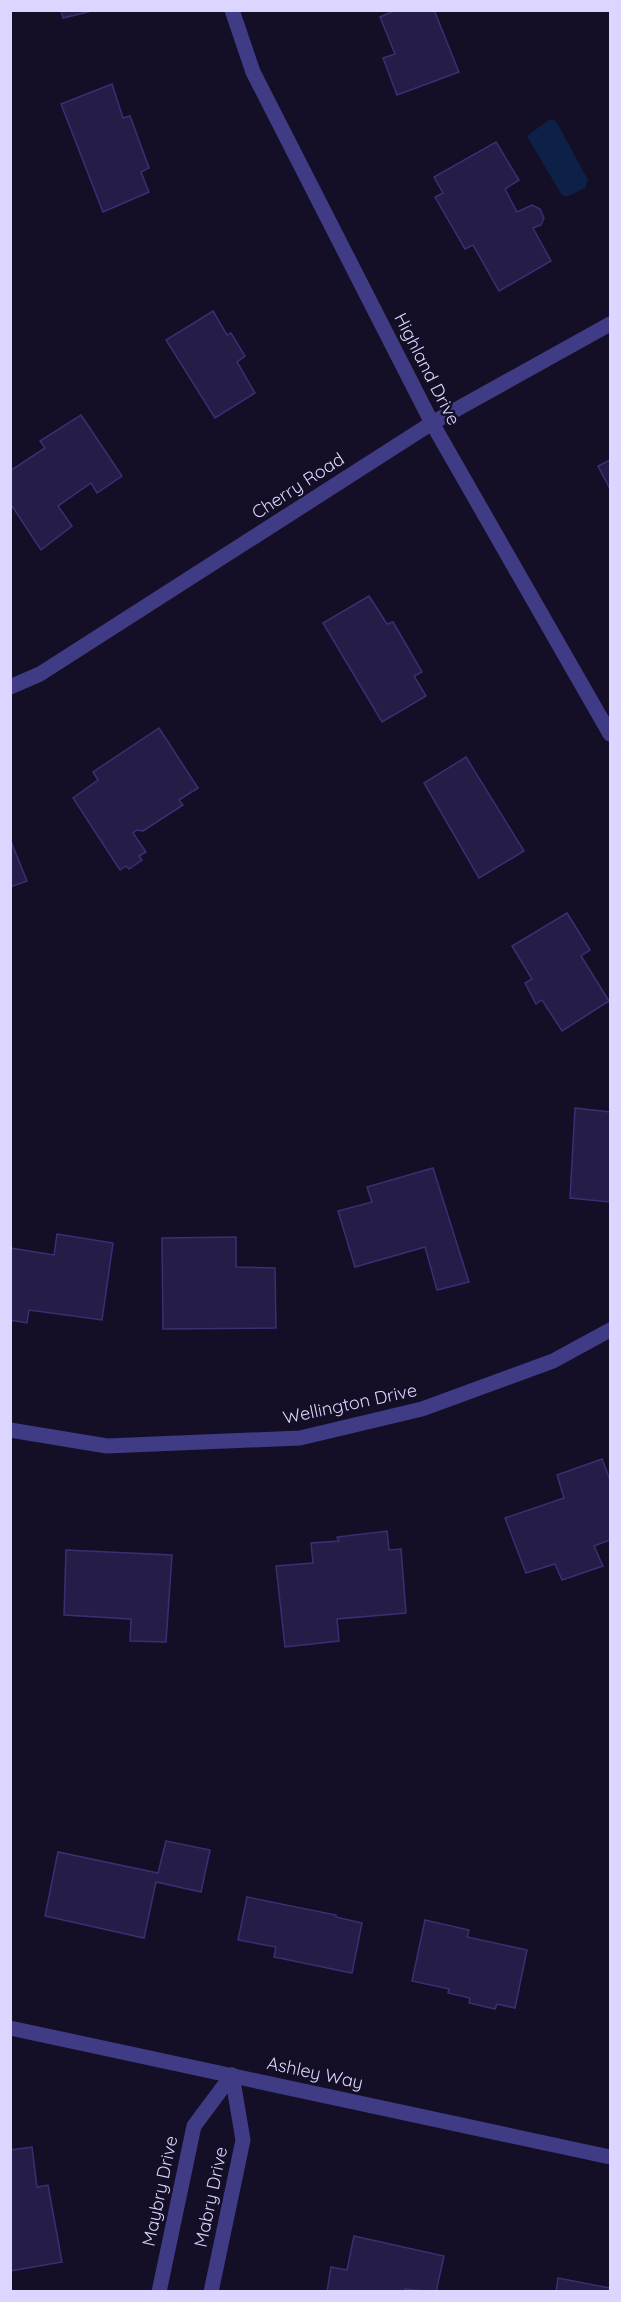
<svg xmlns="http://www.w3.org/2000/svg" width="621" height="2302" viewBox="0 0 621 2302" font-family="Quicksand,sans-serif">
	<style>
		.water { fill: #0d2148 }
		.building { fill: #261c47; stroke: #3d2e73; stroke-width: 1.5 }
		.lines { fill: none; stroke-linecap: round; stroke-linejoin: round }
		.street { stroke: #403b85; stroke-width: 15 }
		.labels { text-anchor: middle; stroke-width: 5; stroke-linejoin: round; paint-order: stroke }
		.street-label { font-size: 18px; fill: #dbd5ff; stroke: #140f26 }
	</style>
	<rect width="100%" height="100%" fill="#140f26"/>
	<path class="water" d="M549,120H554L557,123L588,180L585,188L568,196H563L560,192L527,136Z"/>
	<g class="building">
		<path d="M61,10H96L63,18Z"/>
		<path d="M396,10H434L459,72L397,95L383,58L395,54L380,17Z"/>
		<path d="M112,84L123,118L130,116L149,168L141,172L149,192L103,212L61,104Z"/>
		<path d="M496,142L519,180L505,189L517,212L532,205L540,209L544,218L541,225L533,228L551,261L499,291L473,245L465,249L435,197L443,193L434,177Z"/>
		<path d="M213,311L227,335L231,333L245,356L237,362L255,393L215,418L166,340Z"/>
		<path d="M81,415L122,476L97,493L91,483L58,506L72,526L41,550L10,503V471L45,448L40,441Z"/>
		<path d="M610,460V489L598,466Z"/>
		<path d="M369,596L387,624L393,622L422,672L414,676L426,696L382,722L323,623Z"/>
		<path d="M159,728L198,788L179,800L183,805L143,831L137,830L133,833L146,852L139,856L142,860L129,869L126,866L120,870L73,798L98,780L93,772Z"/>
		<path d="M466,757L524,851L479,878L424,783Z"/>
		<path d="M10,839L27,881L10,887Z"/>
		<path d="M567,913L590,950L581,956L609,1001L562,1031L542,1000L536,1004L525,983L532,979L512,946Z"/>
		<path d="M575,1108L610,1112V1202L570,1198Z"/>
		<path d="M433,1168L469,1282L437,1290L425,1247L355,1267L338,1211L372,1202L367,1187Z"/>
		<path d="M57,1234L113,1243L102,1320L29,1310L27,1323L10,1320V1248L54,1255Z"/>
		<path d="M236,1237V1267L275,1268L276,1328L163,1329L162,1238Z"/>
		<path d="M602,1459L610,1480V1540L594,1546L603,1566L562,1580L555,1564L526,1573L505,1518L564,1498L557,1475Z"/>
		<path d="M387,1531L389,1550L401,1549L406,1613L337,1619L339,1641L285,1647L276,1566L313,1563L311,1543L339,1541L337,1537Z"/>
		<path d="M66,1550L172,1555L166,1642L130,1641L131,1619L64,1615Z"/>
		<path d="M166,1841L210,1850L201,1892L156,1882L144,1938L45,1916L58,1852L158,1873Z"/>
		<path d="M247,1897L336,1915V1917L362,1923L352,1973L274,1957L276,1947L238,1940Z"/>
		<path d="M425,1920L469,1930L467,1937L527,1950L515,2008L497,2004L495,2009L469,2003L470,1998L448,1993L449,1989L412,1981Z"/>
		<path d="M32,2147L37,2187L48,2185L62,2262L10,2271V2150Z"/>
		<path d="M354,2236L444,2256L436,2292L405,2289L404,2292H327L331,2267L347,2270Z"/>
		<path d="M558,2278L610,2288V2292H556Z"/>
	</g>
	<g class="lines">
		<g class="street">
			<path d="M232,10L253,72L432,423L610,734"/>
			<path d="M10,687L40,674L432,423L610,324"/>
			<path d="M10,1430L107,1446L300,1438L422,1409L553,1361L610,1330"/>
			<path d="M10,2028L610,2157"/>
			<path d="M159,2292L194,2126L232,2075"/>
			<path d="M211,2292L243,2140L232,2075"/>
		</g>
	</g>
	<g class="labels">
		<g class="street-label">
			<text transform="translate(427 369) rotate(63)" y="6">Highland Drive</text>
			<text transform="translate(298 486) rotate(-33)" y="6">Cherry Road</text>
			<text transform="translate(350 1404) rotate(-12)" y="6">Wellington Drive</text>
			<text transform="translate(315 2073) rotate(12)" y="6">Ashley Way</text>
			<text transform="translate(160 2191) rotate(-78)" y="6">Maybry Drive</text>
			<text transform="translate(211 2197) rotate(-78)" y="6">Mabry Drive</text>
		</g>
	</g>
	<rect width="621" height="2302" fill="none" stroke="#dbd5ff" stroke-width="24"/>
</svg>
